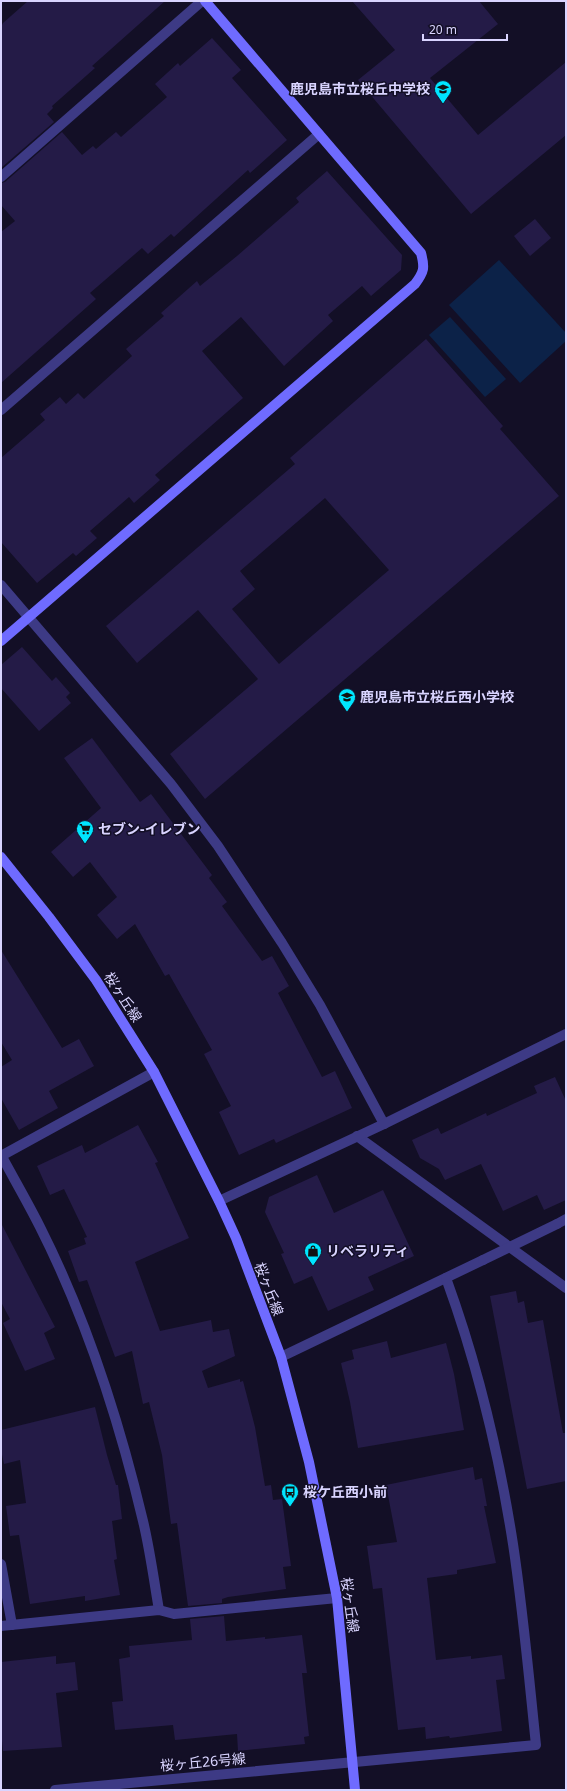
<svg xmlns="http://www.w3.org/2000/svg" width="567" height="1791" viewBox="0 0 567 1791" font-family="'Noto Sans','Noto Sans JP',sans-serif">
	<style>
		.water { fill: #0c2248 }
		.building { fill: #241b47; fill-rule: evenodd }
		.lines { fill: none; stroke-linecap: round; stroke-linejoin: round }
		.street { stroke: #3d3a85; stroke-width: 10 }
		.secondary { stroke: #6f6bff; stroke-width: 10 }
		.street-bridge { stroke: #3d3a85; stroke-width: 10 }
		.labels { text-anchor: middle; stroke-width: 3; stroke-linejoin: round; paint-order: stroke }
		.poi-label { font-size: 14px; font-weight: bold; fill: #d9d4ff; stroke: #130f26; text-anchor: start }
		.street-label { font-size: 14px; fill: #d9d4ff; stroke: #130f26 }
	</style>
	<rect width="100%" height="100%" fill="#130f26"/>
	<g class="water">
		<path d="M499,260L566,333V341L520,383L449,305Z"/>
		<path d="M450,317L506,379L485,397L429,335Z"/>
	</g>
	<g class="building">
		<path d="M28,1H165L92,66L95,68L52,106L53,108L47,114L54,122L1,168V27L3,23Z"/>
		<path d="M352,1H479L498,24L430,78L478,135L566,62V135L471,214L358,80L395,50Z"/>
		<path d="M212,38L241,70L232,78L287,140L250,173L248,170L174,237L171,234L148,254L142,248L90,293L96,299L1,383V232L15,221L1,205V183L5,182L62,132L82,155L93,146L96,149L116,132L121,137L167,97L155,84L178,63L180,66Z"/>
		<path d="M327,171L402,255L401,270L371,296L362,286L328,315L333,321L284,366L241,317L202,351L243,398L155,475L160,480L134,503L129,497L90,531L97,538L76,556L73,553L37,583L1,542V458L45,420L40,414L60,397L66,404L78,393L84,399L132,356L126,349L164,316L161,313L197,281L200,286L237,256L299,202L296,198Z"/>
		<path d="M535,219L551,238L530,256L514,236Z"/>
		<path d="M426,339L503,426L500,429L559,496L205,799L170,754L258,679L198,610L137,663L106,626L295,464L290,458ZM325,498L389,570L279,664L232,609L255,589L240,571Z"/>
		<path d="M22,647L52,681L56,677L70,693L66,697L71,703L39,731L1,688V665Z"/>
		<path d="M92,738L140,802L151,794L212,875L209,878L227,902L222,906L262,961L272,956L289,986L278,993L322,1077L335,1071L352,1108L276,1143L274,1139L239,1155L219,1112L231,1106L204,1054L212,1050L169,974L165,976L135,924L117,939L97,915L117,897L90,862L73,877L51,852L101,808L64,758Z"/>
		<path d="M1,950L62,1048L79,1039L94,1066L49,1091L58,1108L19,1130L1,1098V1067L12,1060L1,1042Z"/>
		<path d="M555,1077L566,1101V1200L544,1210L537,1195L503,1211L481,1164L445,1180L439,1169L420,1158L412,1140L438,1128L441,1134L486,1113L487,1116L537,1093L534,1086Z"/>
		<path d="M138,1125L158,1162L155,1163L189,1238L135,1262L160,1331L211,1320L213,1332L229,1329L235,1356L202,1371L208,1388L240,1379V1382L243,1381L255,1427L265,1486L271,1485L273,1500L282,1499L291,1566L283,1567L286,1589L228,1597L222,1599V1603L188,1606L177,1523L171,1524L162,1455L149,1402L143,1404L132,1351L115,1357L87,1280L79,1282L68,1251L86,1244L84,1238L87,1237L64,1189L50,1195L37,1166L82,1145L85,1153Z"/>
		<path d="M317,1175L334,1213L383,1190L414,1256L368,1277L374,1290L328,1311L312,1276L294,1284L281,1254L284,1253L265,1212L269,1197Z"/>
		<path d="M1,1223L55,1327L44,1333L55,1359L25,1371L3,1323L10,1319L1,1302Z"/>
		<path d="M516,1291L518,1303L524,1301L528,1323L543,1320L563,1433H566V1481L527,1489L490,1296Z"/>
		<path d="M387,1341L391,1358L446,1343L454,1374L464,1430L358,1448L350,1402L341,1363L354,1359L352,1350Z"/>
		<path d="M95,1407L107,1455L116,1485H118L122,1519L112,1521L117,1559L114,1560L120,1595L85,1601V1596L30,1604L19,1535L10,1536L6,1506L26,1503L20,1460L4,1464L1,1450V1430Z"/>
		<path d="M473,1467L475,1480L482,1478L487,1506H484L496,1563L457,1570V1574L427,1578L436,1660L471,1656V1659L502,1655L505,1679L496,1680L502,1731L450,1738L449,1736L426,1739L425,1727L398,1730L382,1588L373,1589L367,1546L397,1542L386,1485Z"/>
		<path d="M224,1616L226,1641L265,1637V1639L302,1635L307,1673H302L309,1736L304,1737L305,1744L238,1751L237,1734L175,1740L173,1725L115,1730L112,1702L123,1701L119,1659L130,1657L129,1646L192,1640L190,1619Z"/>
		<path d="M56,1656V1664L75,1662L78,1690L56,1693L62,1747L3,1751L1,1731V1662Z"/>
	</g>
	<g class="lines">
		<g class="street">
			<path d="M1,177L202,1"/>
			<path d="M1,410L319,134"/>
			<path d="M1,585L171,784L218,846L282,943L320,1005L384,1124"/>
			<path d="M357,1136L566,1288"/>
			<path d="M1,1155C14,1179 28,1203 40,1227C87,1320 119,1420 143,1521C150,1550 154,1581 159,1610"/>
			<path d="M1,1156L154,1072"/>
			<path d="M219,1201L384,1124L566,1034"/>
			<path d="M557,1224L566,1219"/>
			<path d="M281,1357L483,1260"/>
			<path d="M1,1564L12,1625"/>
			<path d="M1,1626L159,1610L174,1614L337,1598"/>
			<path d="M55,1790L536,1745C529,1678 523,1610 513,1544C499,1454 477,1363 446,1278"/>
		</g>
		<g class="secondary">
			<path d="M1,641L415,284C424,272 425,268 421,253L205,1"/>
			<path d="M1,857L49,917L96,980L154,1072L219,1201L236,1238L281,1357L309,1462L337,1598L355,1790"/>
		</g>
		<path class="street-bridge" d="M483,1260L557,1224"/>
	</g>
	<defs>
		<g id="school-pin" transform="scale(0.9)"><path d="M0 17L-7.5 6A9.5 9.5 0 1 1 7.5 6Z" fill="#00e5ff" stroke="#130f26"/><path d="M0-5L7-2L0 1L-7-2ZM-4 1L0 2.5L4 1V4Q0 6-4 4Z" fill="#111"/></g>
		<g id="supermarket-pin" transform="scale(0.9)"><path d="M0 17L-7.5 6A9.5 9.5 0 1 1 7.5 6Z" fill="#00e5ff" stroke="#130f26"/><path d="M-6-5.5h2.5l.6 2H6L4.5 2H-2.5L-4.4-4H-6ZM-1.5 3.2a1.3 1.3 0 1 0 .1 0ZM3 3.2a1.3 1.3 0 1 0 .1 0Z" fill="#111"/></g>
		<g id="shop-pin" transform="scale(0.9)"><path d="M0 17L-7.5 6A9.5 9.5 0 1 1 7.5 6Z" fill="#00e5ff" stroke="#130f26"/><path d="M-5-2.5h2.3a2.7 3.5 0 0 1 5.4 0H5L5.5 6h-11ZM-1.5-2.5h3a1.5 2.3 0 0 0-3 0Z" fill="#111"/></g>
		<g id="bus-pin" transform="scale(0.9)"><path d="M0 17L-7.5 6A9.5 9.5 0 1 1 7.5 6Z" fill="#00e5ff" stroke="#130f26"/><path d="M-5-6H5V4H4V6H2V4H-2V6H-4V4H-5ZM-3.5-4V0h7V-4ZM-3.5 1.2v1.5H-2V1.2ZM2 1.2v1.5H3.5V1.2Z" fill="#111"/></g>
	</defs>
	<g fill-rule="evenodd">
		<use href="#school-pin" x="443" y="89"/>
		<use href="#school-pin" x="347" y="697"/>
		<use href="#supermarket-pin" x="85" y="829"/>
		<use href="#shop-pin" x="313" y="1251"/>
		<use href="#bus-pin" x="290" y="1492"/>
	</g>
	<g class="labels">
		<g class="poi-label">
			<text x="430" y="94" text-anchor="end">鹿児島市立桜丘中学校</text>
			<text x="360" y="702">鹿児島市立桜丘西小学校</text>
			<text x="98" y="834">セブン-イレブン</text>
			<text x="326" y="1256">リベラリティ</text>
			<text x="303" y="1497">桜ケ丘西小前</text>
		</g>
		<g class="street-label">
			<text transform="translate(123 997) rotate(57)" y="5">桜ヶ丘線</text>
			<text transform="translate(269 1289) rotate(69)" y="5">桜ヶ丘線</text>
			<text transform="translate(350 1605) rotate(82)" y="5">桜ヶ丘線</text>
			<text transform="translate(203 1762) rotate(-5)" y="5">桜ヶ丘26号線</text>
		</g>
	</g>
	<rect width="567" height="1791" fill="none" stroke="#d9d4ff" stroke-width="4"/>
	<path d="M423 34v6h84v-6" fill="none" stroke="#d9d4ff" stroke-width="2"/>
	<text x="429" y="34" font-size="12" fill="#d9d4ff" stroke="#130f26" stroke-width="3" paint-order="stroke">20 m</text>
</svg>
